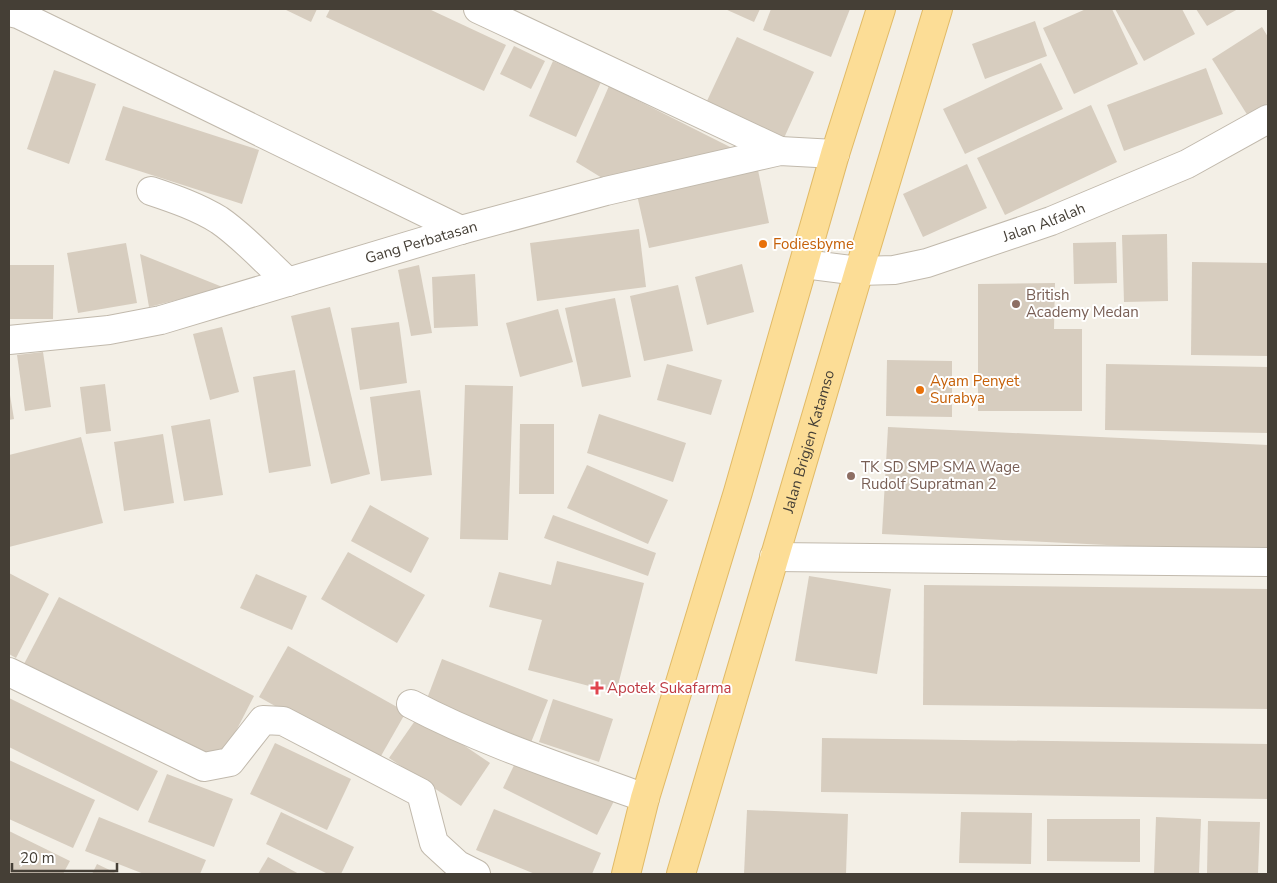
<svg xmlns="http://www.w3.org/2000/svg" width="1277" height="883" viewBox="0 0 1277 883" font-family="'Nunito Sans',sans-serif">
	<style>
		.building { fill: #d7cdbf }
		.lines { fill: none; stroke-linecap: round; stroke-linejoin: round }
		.minor-casing { stroke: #c1b9ac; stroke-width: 30 }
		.major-casing { stroke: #e1ba66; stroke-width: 30 }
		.minor { stroke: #fff; stroke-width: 28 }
		.major { stroke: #fcdd96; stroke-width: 28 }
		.food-dot { fill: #e8710a; stroke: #fff; stroke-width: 2 }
		.education-dot { fill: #8d6e63; stroke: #fff; stroke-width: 2 }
		.health-dot { fill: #e0444e; stroke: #fff; stroke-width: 2 }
		.labels { text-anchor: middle; stroke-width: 4; stroke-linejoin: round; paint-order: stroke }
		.street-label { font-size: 15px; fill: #453f36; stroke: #fff }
		.food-label { font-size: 15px; fill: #c56008; stroke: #fff; text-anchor: start }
		.education-label { font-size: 15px; fill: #785e54; stroke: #fff; text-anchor: start }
		.health-label { font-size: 15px; fill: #be3a42; stroke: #fff; text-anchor: start }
	</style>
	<rect width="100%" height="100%" fill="#f3efe6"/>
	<g class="building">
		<path d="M284,9H317L311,22Z"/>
		<path d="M330,9H429L506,45L484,91L326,17Z"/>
		<path d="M725,9H760L754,22Z"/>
		<path d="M771,9H850L831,57L763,30Z"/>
		<path d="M1086,9H1112L1138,64L1074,94L1043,28Z"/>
		<path d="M1115,9H1182L1195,34L1144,61Z"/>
		<path d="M1196,9H1238L1207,26Z"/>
		<path d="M1035,21L1047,56L985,79L972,44Z"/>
		<path d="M1262,27L1268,37V103L1248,116L1212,59Z"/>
		<path d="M737,37L814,72L784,138L706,103Z"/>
		<path d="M514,46L545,61L531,89L500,74Z"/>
		<path d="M553,61L601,82L576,137L529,116Z"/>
		<path d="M1041,63L1063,109L965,154L943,109Z"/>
		<path d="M1206,68L1223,114L1124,151L1107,105Z"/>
		<path d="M54,70L96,84L69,164L27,149Z"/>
		<path d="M609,86L736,150L607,181L576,162Z"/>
		<path d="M1091,105L1117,162L1005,215L977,158Z"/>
		<path d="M123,106L259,150L242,204L105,160Z"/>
		<path d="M967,164L987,208L923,237L903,194Z"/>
		<path d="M758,170L769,223L649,248L637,195Z"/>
		<path d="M639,229L646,287L537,301L530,243Z"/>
		<path d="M1167,234L1168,301L1124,302L1122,235Z"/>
		<path d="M1116,242L1117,283L1074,284L1073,243Z"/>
		<path d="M126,243L137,303L78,313L67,253Z"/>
		<path d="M140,254L225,288L149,307Z"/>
		<path d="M1192,262L1268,263V356L1191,355Z"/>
		<path d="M742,264L754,312L707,325L695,277Z"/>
		<path d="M9,265H54L53,319H9Z"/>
		<path d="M419,265L432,333L411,336L398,270Z"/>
		<path d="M475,274L478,326L434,328L432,277Z"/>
		<path d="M1055,283L1054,329H1082V411H978V284Z"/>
		<path d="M678,285L693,351L644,361L630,296Z"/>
		<path d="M615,298L631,377L582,387L565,308Z"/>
		<path d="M330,307L370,474L331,484L291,316Z"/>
		<path d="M558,309L573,362L520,377L506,323Z"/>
		<path d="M399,322L407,383L360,390L351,328Z"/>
		<path d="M222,327L239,392L210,400L193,334Z"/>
		<path d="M43,352L51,407L25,411L17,355Z"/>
		<path d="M887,360L952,361V417L886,416Z"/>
		<path d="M667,364L722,380L711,415L657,400Z"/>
		<path d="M1106,364L1268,367V433L1105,430Z"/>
		<path d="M295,370L311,466L269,473L253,377Z"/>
		<path d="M105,384L111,431L86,434L80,387Z"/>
		<path d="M465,385L513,386L508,540L460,539Z"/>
		<path d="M9,389L14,419L9,420Z"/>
		<path d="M420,390L432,475L381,481L370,397Z"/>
		<path d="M599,414L686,443L673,482L587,453Z"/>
		<path d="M210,419L223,495L184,501L171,426Z"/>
		<path d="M520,424H554V494H519Z"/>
		<path d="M888,427L1268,445V553L882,534Z"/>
		<path d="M163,434L174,503L124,511L114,442Z"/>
		<path d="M81,437L103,523L9,547V455Z"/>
		<path d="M587,465L668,500L648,544L567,508Z"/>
		<path d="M370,505L429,538L411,573L351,541Z"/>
		<path d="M553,515L656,553L648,576L544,538Z"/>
		<path d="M348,552L425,595L397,643L321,599Z"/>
		<path d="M557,561L644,583L616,693L528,670L542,620L489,607L499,572L551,585Z"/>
		<path d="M9,573L49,594L16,658L9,654Z"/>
		<path d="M256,574L307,596L292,630L240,608Z"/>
		<path d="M809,576L891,589L877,674L795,661Z"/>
		<path d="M924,585L1268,589V709L923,705Z"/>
		<path d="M59,597L254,696L219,764L24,664Z"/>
		<path d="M288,646L406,712L377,763L259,697Z"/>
		<path d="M442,659L548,700L530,745L425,704Z"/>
		<path d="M9,698L158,771L138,811L9,747Z"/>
		<path d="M553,699L613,719L599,762L539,742Z"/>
		<path d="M419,715L490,763L461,806L389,758Z"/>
		<path d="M822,738L1268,744V799L821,792Z"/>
		<path d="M275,743L351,779L327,830L250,794Z"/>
		<path d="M519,755L614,801L597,835L503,788Z"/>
		<path d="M9,760L95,800L73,848L9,819Z"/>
		<path d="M167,774L233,799L214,847L148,822Z"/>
		<path d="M494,809L601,853L592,874H535L476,850Z"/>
		<path d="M747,810L848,814L846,874H744Z"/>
		<path d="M281,812L354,847L341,874H328L266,844Z"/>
		<path d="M961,812L1032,813L1031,864L959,863Z"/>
		<path d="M99,817L206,860L200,874H144L85,851Z"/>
		<path d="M1156,817L1201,819L1199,874H1154Z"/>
		<path d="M1047,819H1140V862L1047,861Z"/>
		<path d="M1208,821L1260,822L1258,874H1207Z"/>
		<path d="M9,831L70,861L63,874H9Z"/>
		<path d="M268,857L299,874H258Z"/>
		<path d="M97,864L118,874H92Z"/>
	</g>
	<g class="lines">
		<g class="minor-casing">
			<g id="minor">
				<path d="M478,9L780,151"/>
				<path d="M9,12L18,14L461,230"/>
				<path d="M151,191C175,199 198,207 219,220C244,237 266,262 288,282"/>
				<path id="s1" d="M804,264L859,271L894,270L927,263L1051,221L1187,164L1268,119"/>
				<path id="s2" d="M9,340L109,330L161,320L461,230L606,191L780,151L835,154"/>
				<path d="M774,557L1268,562"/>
				<path d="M9,672L204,767L230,762L263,720L283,721L421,793L434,843L458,865L476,874"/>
				<path d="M411,704C485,743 566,769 645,798"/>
			</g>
		</g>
		<g class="major-casing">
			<g id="major">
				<path d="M626,874L645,798L738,492L835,154L881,9"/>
				<path id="s3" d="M681,874L859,271L938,9"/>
			</g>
		</g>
		<use href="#minor" class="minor"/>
		<use href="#major" class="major"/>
	</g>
	<g class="food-dot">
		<circle cx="763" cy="244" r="5"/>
		<circle cx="920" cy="390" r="5"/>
	</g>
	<g class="education-dot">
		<circle cx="1016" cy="304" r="5"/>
		<circle cx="851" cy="476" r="5"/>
	</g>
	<path class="health-dot" d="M594.5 680.5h5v5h5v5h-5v5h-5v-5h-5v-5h5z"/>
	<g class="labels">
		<g class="street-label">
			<text dy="5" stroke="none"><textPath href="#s1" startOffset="248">Jalan Alfalah</textPath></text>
			<text dy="5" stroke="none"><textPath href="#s2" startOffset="425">Gang Perbatasan</textPath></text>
			<text dy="5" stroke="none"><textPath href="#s3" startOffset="451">Jalan Brigjen Katamso</textPath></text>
		</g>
		<g class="food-label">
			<text x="773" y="249">Fodiesbyme</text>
			<text x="930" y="386">Ayam Penyet<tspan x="930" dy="17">Surabya</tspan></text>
		</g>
		<g class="education-label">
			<text x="1026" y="300">British<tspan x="1026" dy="17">Academy Medan</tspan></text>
			<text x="861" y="472">TK SD SMP SMA Wage<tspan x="861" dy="17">Rudolf Supratman 2</tspan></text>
		</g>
		<g class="health-label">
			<text x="607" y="693">Apotek Sukafarma</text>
		</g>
	</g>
	<rect width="1277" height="883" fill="none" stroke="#453f36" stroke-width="20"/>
	<path d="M12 863v8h105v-8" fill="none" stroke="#453f36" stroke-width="2.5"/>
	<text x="20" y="863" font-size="15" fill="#453f36" stroke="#ffffff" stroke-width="4" paint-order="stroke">20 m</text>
</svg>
